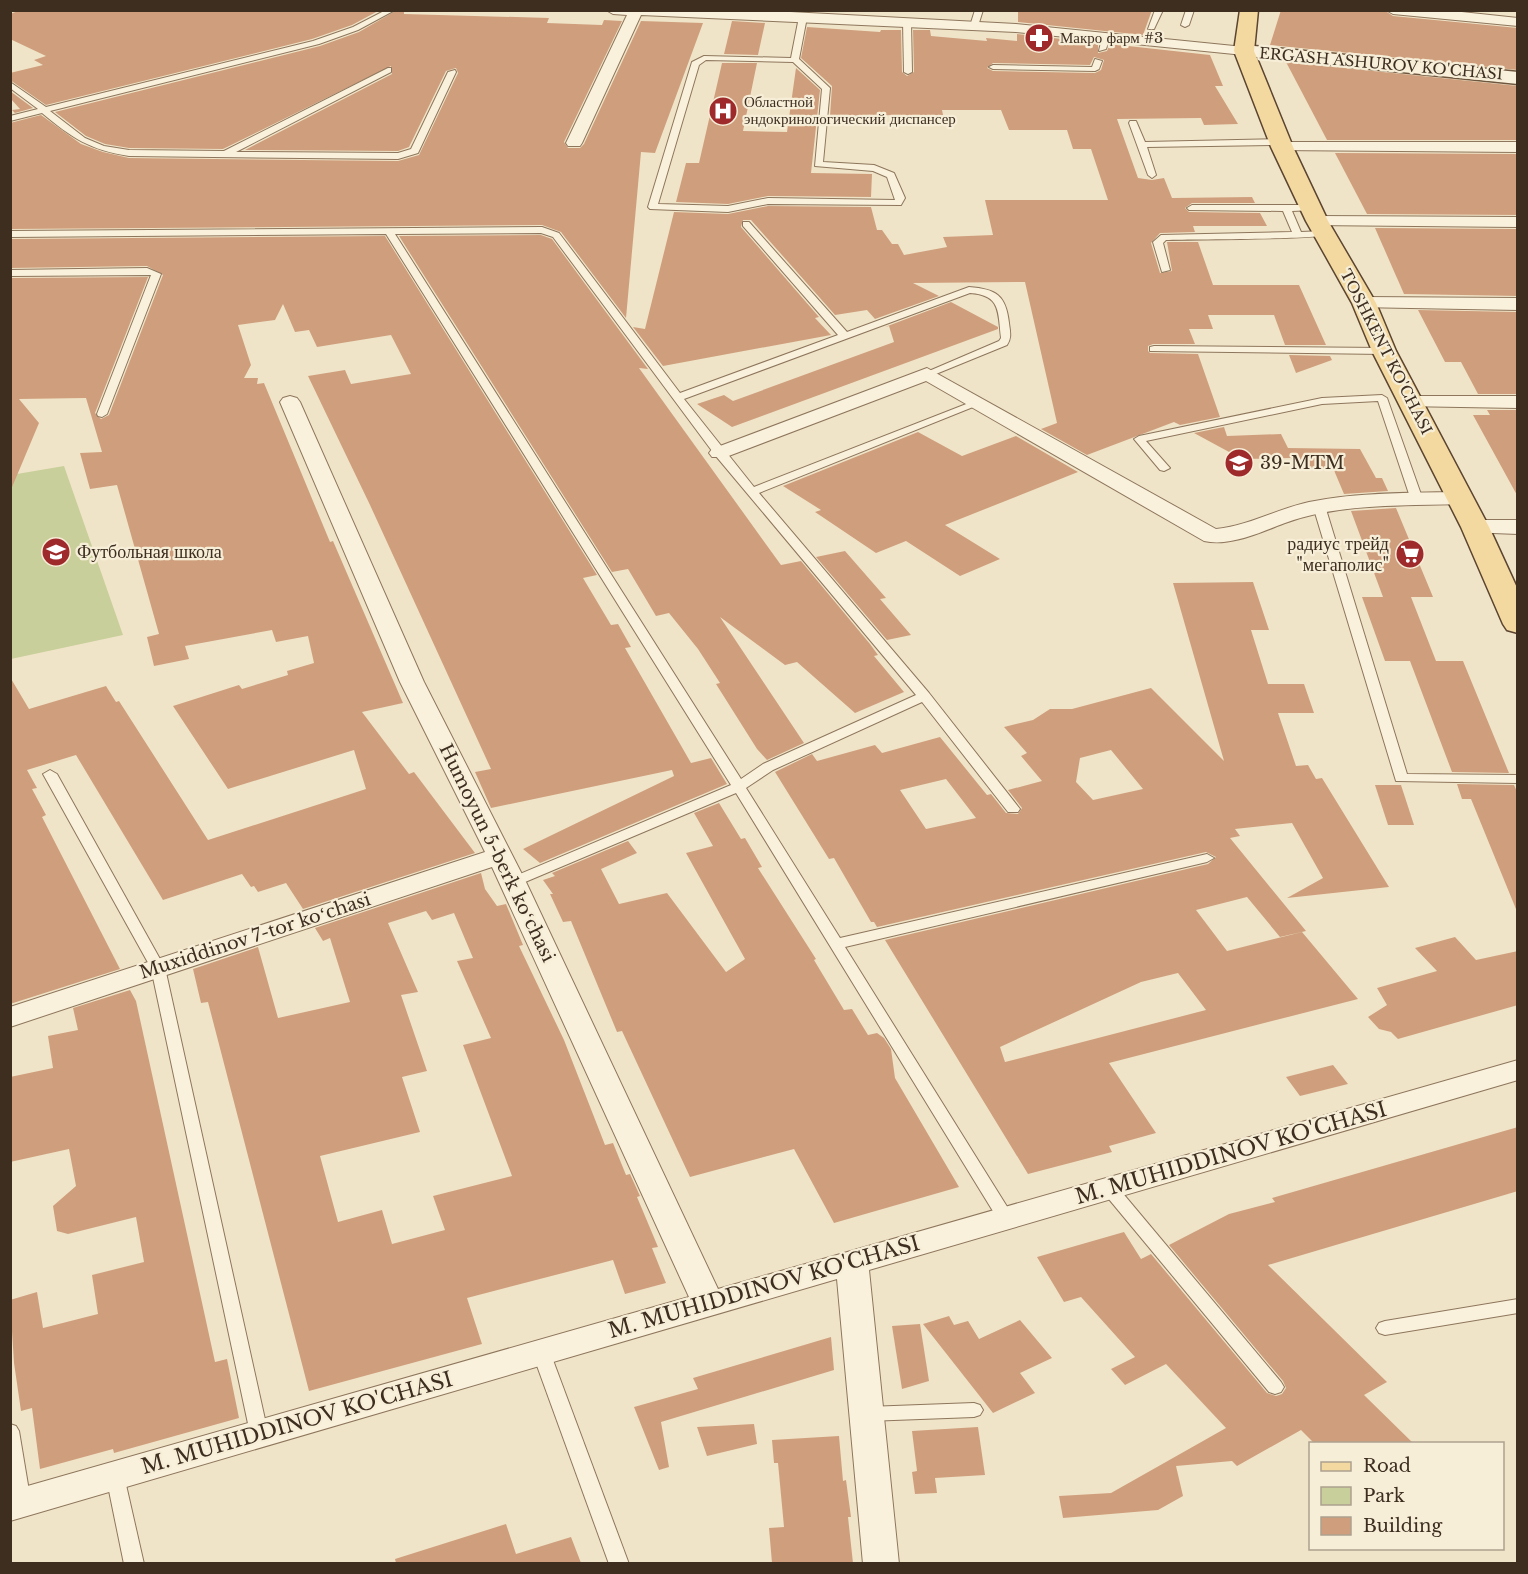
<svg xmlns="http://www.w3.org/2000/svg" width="1528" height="1574" viewBox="0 0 1528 1574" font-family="'Libre Baskerville',serif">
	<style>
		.green { fill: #c9cf9b }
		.building { fill: #cf9f7d; fill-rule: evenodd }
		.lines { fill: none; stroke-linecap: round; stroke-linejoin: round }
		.lane-casing { stroke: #8d765c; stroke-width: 2 }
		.street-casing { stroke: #8d765c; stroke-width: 2 }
		.secondary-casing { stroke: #6f573f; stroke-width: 3 }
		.primary-casing { stroke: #5b4430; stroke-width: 3 }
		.lane { fill: #faf1dc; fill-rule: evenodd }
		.street { fill: #faf1dc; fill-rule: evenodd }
		.secondary { fill: #faf1dc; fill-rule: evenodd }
		.primary { fill: #f3d9a0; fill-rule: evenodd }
		.labels { text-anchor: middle; stroke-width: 4.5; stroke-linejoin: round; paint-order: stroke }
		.far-poi-label { font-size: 15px; fill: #3d2e20; stroke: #f7eed8; text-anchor: start }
		.far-street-label { font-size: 15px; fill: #3d2e20; stroke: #f7eed8 }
		.poi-label { font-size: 18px; fill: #3d2e20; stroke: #f7eed8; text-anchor: start }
		.street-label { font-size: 18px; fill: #3d2e20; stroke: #f7eed8 }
		.near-street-label { font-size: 21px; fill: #3d2e20; stroke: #f7eed8 }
	</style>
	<rect width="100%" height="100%" fill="#f0e4c8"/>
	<path class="green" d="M64,466L123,635L11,659V475Z"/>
	<g class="building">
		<path d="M21,10H380L352,25L312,39L46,105L10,80V73L43,65L34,60L46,56L10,39V14Z"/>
		<path d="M397,10H404V14L549,18L547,23L602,25L604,20L622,21L564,142L568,148H580L584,144L641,21L703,23L655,153L641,152L626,318L561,232L542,225L10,229V123L41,115L81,144L103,152L129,158L398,161L419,155L458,73L456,68L446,71L409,147L398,151L245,150L392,74L391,66L223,149L129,148L105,144L86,136L55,112L320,46L359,32Z"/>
		<path d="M1018,10H1152L1143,35L1018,22Z"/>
		<path d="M1281,10H1384L1393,16L1518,28V70L1270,45Z"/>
		<path d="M732,21L765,23L758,55L724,54Z"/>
		<path d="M807,27L880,32L881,30H901L902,72L907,76L914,72L913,30H930L931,36L987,41L986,38L1017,41V34L1098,43V53L1107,51L1110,44L1210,55L1223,86H1215L1238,124L1204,125L1201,118L1117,119L1138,178L1152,180L1164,178L1172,198L1252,197L1255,203H1192L1185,208L1189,212L1260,213L1267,226H1193L1195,232L1160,233L1151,243L1160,273L1172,271L1167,242H1198L1213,285H1299L1326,345H1285L1274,315H1208L1213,329H1189L1195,344H1153L1148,346V351L1150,353L1198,354L1220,417L1180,425L1174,422L1087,455L1041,429L1057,423L1025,282L913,283L939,296L875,319L867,310L835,315L751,220H743L741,227L819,317L815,318L831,335L663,366L633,327L645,329L674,212L728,214L768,206L871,207L877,230H882L892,244H898L904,255L947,247L943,237L993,235L985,200H1108L1091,149H1073L1067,130H1009L1001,110H942L943,115H923L924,126L901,125V115L830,116L832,86L801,58ZM1094,57L1104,60L1101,70L1095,73L993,71L987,68L993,63L1090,65Z"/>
		<path d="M1286,62L1518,86V140H1327Z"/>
		<path d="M722,63H757L743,131L787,132L796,68L820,90L811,173L872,174L871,197L768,196L728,204L676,202L686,163H699Z"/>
		<path d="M10,91L33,108L15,113L12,110L20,109L10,98Z"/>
		<path d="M1335,153L1518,154V215L1367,214Z"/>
		<path d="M1375,228L1518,229V296L1404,294Z"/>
		<path d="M541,235L552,239L648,369L639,368L781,565L801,561L870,644L878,655L874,656L904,692L855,713L797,662L785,665L720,617L804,743L767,760L757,749L716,684L720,683L698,649L669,613L656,616L628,569L612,572L399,236Z"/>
		<path d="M385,236L597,575L583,578L611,625L618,624L631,647L625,648L691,763L711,758L727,784L540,863L523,849L674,776L672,770L491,808L475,772L491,769L370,505L308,376L345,370L351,384L411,374L391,335L317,347L309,330L295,332L283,304L275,320L238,325L251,365L244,378H258L257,384L264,383L330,542L333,541L403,703L362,712L409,774L414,772L475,853L303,909L286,883L258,892L254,886L251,887L242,874L163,900L76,755L27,770L37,788L32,789L46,815L42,817L120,969L10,1004V677L29,709L106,686L116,702L119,701L208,840L366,789L354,750L228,789L173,706L239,685L242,689L288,675L287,671L314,663L308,636L276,642L272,630L185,646L189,659L154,666L147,637L159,634L117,485L90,489L80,453L102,452L86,398L19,399L39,423L10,492V278L148,277L95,413L101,419L109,415L163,275L147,266L10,268V239Z"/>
		<path d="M951,302L998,327V329L732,427L697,404L724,395L733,401L894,342L889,326L885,327Z"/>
		<path d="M1418,310L1518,312V394H1478L1461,362H1445Z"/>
		<path d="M1289,355L1330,356L1332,360L1296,373Z"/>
		<path d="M1487,410H1518V497L1473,415H1490Z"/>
		<path d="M1224,427L1227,436L1281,434L1288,448L1360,449L1376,478H1382L1388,491L1344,494L1333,468L1297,469L1291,458L1242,459L1194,433Z"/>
		<path d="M918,432L962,456L1016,436L1078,472L945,525L1000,559L960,576L906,541L876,553L815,512L821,510L783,486Z"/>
		<path d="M1396,508L1433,597H1411L1436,661H1463L1509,773L1452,772L1410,661H1385L1362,597H1383L1351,511Z"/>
		<path d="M845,551L886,598L880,599L911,635L887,640L816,557Z"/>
		<path d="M1253,582L1269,630H1251L1268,684H1304L1314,713H1278L1296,766L1308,765L1316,779L1322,778L1389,887L1287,898L1323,878L1292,823L1235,829L1240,836L1230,838L1306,931L1280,937L1247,897L1196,910L1227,951L1302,932L1358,999L1109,1063L1156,1133L1109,1146L1112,1152L1028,1174L885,940L1208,864L1216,857L1206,852L877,927L874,922H871L834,858L829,859L775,772L812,754L817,761L875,745L882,753L940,737L987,795L991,794L1006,813L1018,814L1022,808L1008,790L1042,781L1021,756L1027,753L1004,727L1033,720L1050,709H1072L1151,688L1224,761L1173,583ZM1111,750L1143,789L1093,800L1076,782L1080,758ZM946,779L976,818L926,829L900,790ZM1178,973L1206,1010L1005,1062L1000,1047L1141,982Z"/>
		<path d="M1457,784L1514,785L1518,794V914L1471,799H1462Z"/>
		<path d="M1375,785H1401L1414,825H1388Z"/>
		<path d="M719,803L741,839L745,838L762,867L758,868L816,959L814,960L844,1010L852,1009L868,1035L877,1033L884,1038L891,1049L895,1078L959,1187L834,1223L794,1149L690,1177L622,1031L617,1032L571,921L563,922L550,894H553L543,880L555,876L552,873L628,841L637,853L601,869L619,904L667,893L726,972L745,959L686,853L713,846L694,813Z"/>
		<path d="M481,873L485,889L497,906L506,904L523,945L519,946L564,1040L605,1145L613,1143L626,1175L630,1174L640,1196L637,1197L658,1247L652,1248L666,1283L625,1294L613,1260L467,1298L482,1344L309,1391L208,1002L201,1003L193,969L258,947L278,1018L350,1002L330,938L323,941L315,928ZM426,911L432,920L454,913L473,958L457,961L491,1038L463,1045L512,1176L433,1196L445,1230L392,1244L382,1210L338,1222L320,1156L420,1132L402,1077L427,1071L401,995L418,992L388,923Z"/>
		<path d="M1455,937L1476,960L1518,951V1005L1398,1039L1391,1032L1379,1029L1368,1017L1387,1005L1377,988L1437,971L1415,948Z"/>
		<path d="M130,990L136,1001L215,1362L227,1359L239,1418L114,1453L113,1449L40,1469L32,1408L21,1411L14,1363L10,1300L37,1292L43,1328L98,1314L92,1275L144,1262L136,1217L68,1234L57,1231L53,1206L76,1186L69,1149L10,1162V1077L53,1068L48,1036L78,1030L73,1008Z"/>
		<path d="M1333,1065L1348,1084L1300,1096L1286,1077Z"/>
		<path d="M1518,1127V1191L1268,1265L1387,1382L1364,1395L1413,1443H1314L1301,1430L1237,1466L1232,1461L1176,1466L1183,1496L1158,1510L1063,1518L1059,1496L1111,1493L1226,1428L1166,1364L1125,1385L1111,1369L1135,1357L1081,1297L1064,1302L1037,1257L1124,1232L1141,1259L1151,1254L1267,1393L1276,1396L1282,1394L1286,1388L1283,1381L1169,1245L1229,1214L1275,1202L1272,1198Z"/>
		<path d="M949,1316L954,1325L968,1321L979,1339L1020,1320L1052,1358L1020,1373L1035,1393L993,1413L923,1324Z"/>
		<path d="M920,1324L929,1381L902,1389L892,1326Z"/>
		<path d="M831,1337L834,1370L661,1422L669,1467L659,1470L634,1407L698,1389L693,1378Z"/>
		<path d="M754,1424L757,1444L707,1456L697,1427Z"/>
		<path d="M978,1427L985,1475L935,1478L937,1493L915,1494L912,1472L917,1471L912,1431Z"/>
		<path d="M839,1436L843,1481L846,1480L851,1517H848L853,1563H772L769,1528L784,1527L778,1463H774L772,1440Z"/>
		<path d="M506,1524L516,1554L571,1537L581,1563H396L395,1559Z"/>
	</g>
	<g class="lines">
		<g class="lane-casing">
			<g id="lane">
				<path d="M386,10H395L358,30L319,44L50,111L85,138L104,146L129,150L224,151L388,68H391V72L236,152L398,153L411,149L448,72L455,70L456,72L418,153L398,159L129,156C90,150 72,138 42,113L10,121V116L38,109L10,88V82L46,107L313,41L353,27Z"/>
				<path d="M975,10H983L978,26L974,28L970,26Z"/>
				<path d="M1155,10H1163L1154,29H1148Z"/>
				<path d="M1186,10H1194L1189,25L1185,27L1181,25Z"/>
				<path d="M803,15L807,17L799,59L830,88L823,162L874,165L894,173L905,198L901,205L768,204L728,212L650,209L648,207L692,62L704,56L791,58L799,17ZM706,60L793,62L822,89L815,166L873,171L887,177L895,200L768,198L728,206L658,204L699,65Z"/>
				<path d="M907,20L911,22L912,72L908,74L904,72L903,22Z"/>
				<path d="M1106,35L1110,37L1106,49L1099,51L1102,37Z"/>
				<path d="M1095,59L1102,61L1099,69L1095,71L993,69L989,67L993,65L1092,67Z"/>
				<path d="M1130,121H1136L1145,142L1280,139L1284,142L1280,145L1147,147L1156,175L1152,178L1148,175L1129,123Z"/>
				<path d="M1192,205H1311L1316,208L1314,210L1292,211L1301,232L1324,231L1329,234C1320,240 1188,239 1166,240L1163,243L1170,270L1162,272L1153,242L1161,235L1292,232L1283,211L1189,210L1187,208Z"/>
				<path d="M743,222H749L847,332L969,287C996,289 1006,295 1009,323C1010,332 1012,337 1007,345L931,376H923L922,374L999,341L1001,338C998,312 1001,295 970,293L684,399L754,487L974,401H982L983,403L759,493L929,693L1020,809L1018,812H1008L922,702L773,770L746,788L840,938L1207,854L1214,858L1207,862L845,947L1011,1213L1013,1217L1011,1221L1005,1223L999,1221L736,793L518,885L513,887L506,882L508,879L731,785L386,234L10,237V231L542,227L559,233L680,393L838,335L743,226ZM541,233L553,237L715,455L916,695L763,764L741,779L395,234Z"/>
				<path d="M147,268L161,274L107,414L102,417L98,416L97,414L151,275L10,276V270Z"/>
				<path d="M1154,346L1384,348L1389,351L1384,354L1150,351V347Z"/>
				<path d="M1382,395L1387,398L1423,500L1421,502L1417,503L1411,500L1378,401L1322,404L1146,441L1170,468L1164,471L1160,470L1134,439L1139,436L1322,398Z"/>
				<path d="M1319,503L1325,506L1407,774L1518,775V783L1396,781L1313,506Z"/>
				<path d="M50,770L57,774L165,968L268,1433L266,1438L259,1441L252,1438L250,1433L151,968L43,774Z"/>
				<path d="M1109,1182L1115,1184L1281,1382L1284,1387L1281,1392L1275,1394L1269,1392L1103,1192L1101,1188L1103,1184Z"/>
				<path d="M1518,1299V1313L1385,1335L1379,1333L1376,1328L1379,1323L1385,1321Z"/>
				<path d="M541,1345L547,1347L550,1352L629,1564H609L532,1352L535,1347Z"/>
				<path d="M974,1403L980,1405L983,1410L980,1415L974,1417L867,1421L861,1419L858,1414L861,1409L867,1407Z"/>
				<path d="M10,1424L16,1426L19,1431L31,1503L29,1509L22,1511L15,1509L10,1491Z"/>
				<path d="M115,1468L122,1470L124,1476L144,1564H124L106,1476L108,1470Z"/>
			</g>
		</g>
		<g class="street-casing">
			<g id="street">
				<path d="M606,10H751L1016,24L1244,47L1251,51L1244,55L1016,32L641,15L582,143L580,146H568L566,143L627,15L613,14Z"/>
				<path d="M1386,10H1443L1518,18V26L1393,14Z"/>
				<path d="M1282,142H1518V152L1276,150L1274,147Z"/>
				<path d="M1317,216L1518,217V227L1311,225L1308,221Z"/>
				<path d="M1364,297L1518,298V310L1357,307L1355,303Z"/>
				<path d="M927,368L1216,529C1248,526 1277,509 1309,502C1358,492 1410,493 1460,492L1468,493L1471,498L1468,503L1460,504C1402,506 1340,503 1285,523C1261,532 1230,547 1204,541L926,381L726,457H712L709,453L712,449Z"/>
				<path d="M290,396L297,398L300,402L424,682L526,882L718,1289L1518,1060V1080L869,1270L899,1564H863L837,1279L10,1521V1491L689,1297L492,867L10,1027V1007L485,852L400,682L280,402L283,398Z"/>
				<path d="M1410,396H1518V408L1403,406L1400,402L1403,398Z"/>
				<path d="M1475,520H1518V534L1467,532L1464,527L1467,522Z"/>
			</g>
		</g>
		<g class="secondary-casing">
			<path id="secondary" d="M1244,45L1518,72V84L1237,55L1234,51L1237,47Z"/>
		</g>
		<g class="primary-casing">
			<path id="primary" d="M1240,10H1258L1254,51L1293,147L1328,221L1376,303L1396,351L1489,527L1518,590V633L1507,630L1503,624L1461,527L1372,351L1352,303L1306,221L1271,147L1234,51Z"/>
		</g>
		<use href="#lane" class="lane"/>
		<use href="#street" class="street"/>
		<use href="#secondary" class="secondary"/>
		<use href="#primary" class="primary"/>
	</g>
	<defs>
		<g id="pharmacy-disc" transform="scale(1.5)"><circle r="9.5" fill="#9e2a2b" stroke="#f7eed8"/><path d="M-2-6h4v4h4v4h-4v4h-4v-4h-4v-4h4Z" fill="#fff"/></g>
		<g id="hospital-disc" transform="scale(1.5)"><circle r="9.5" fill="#9e2a2b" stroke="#f7eed8"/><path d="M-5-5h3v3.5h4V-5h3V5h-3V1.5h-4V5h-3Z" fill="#fff"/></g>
		<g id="school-disc" transform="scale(1.5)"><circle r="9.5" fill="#9e2a2b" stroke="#f7eed8"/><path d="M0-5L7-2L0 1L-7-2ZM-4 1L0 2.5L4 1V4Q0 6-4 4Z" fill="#fff"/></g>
		<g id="supermarket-disc" transform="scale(1.5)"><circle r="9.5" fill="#9e2a2b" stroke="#f7eed8"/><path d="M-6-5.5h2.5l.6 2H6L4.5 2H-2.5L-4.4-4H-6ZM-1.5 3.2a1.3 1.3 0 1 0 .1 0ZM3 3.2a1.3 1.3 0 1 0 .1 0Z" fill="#fff"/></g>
	</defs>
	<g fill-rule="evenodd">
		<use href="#pharmacy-disc" x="1039" y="38"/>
		<use href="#hospital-disc" x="723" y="111"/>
		<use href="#school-disc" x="1239" y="463"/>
		<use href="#school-disc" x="56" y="552"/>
		<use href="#supermarket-disc" x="1410" y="554"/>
	</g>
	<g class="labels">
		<g class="far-poi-label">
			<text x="1060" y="43">Макро фарм #3</text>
			<text x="744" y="107">Областной<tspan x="744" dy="17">эндокринологический диспансер</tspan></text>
		</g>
		<g class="far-street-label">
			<text transform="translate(1381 64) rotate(5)" y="5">ERGASH ASHUROV KO'CHASI</text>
			<text transform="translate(1386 352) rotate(63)" y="5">TOSHKENT KO'CHASI</text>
		</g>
		<g class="poi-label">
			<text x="1260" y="469">39-MTM</text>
			<text x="1389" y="550" text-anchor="end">радиус трейд<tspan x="1389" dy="21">"мегаполис"</tspan></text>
			<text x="77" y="558">Футбольная школа</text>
		</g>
		<g class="street-label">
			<text transform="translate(497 853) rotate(64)" y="6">Humoyun 5-berk koʻchasi</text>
			<text transform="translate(255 936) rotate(-18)" y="6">Muxiddinov 7-tor koʻchasi</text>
		</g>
		<g class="near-street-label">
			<text transform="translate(1231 1153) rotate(-16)" y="7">M. MUHIDDINOV KO'CHASI</text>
			<text transform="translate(764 1287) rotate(-16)" y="7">M. MUHIDDINOV KO'CHASI</text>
			<text transform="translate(297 1423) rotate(-16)" y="7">M. MUHIDDINOV KO'CHASI</text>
		</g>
	</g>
	<rect width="1528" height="1574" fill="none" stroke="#3d2e20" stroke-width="24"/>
	<rect x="1309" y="1442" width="195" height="108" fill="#f7eed8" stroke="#ada18e" stroke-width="1.5"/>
	<rect x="1321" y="1462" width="30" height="9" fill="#f3d9a0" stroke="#ada18e" stroke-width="1.5"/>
	<text x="1363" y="1472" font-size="18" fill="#3d2e20">Road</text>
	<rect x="1321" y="1487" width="30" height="18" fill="#c9cf9b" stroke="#ada18e" stroke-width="1.5"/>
	<text x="1363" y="1502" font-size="18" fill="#3d2e20">Park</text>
	<rect x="1321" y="1517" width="30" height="18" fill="#cf9f7d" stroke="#ada18e" stroke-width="1.5"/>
	<text x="1363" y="1532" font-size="18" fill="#3d2e20">Building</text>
</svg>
